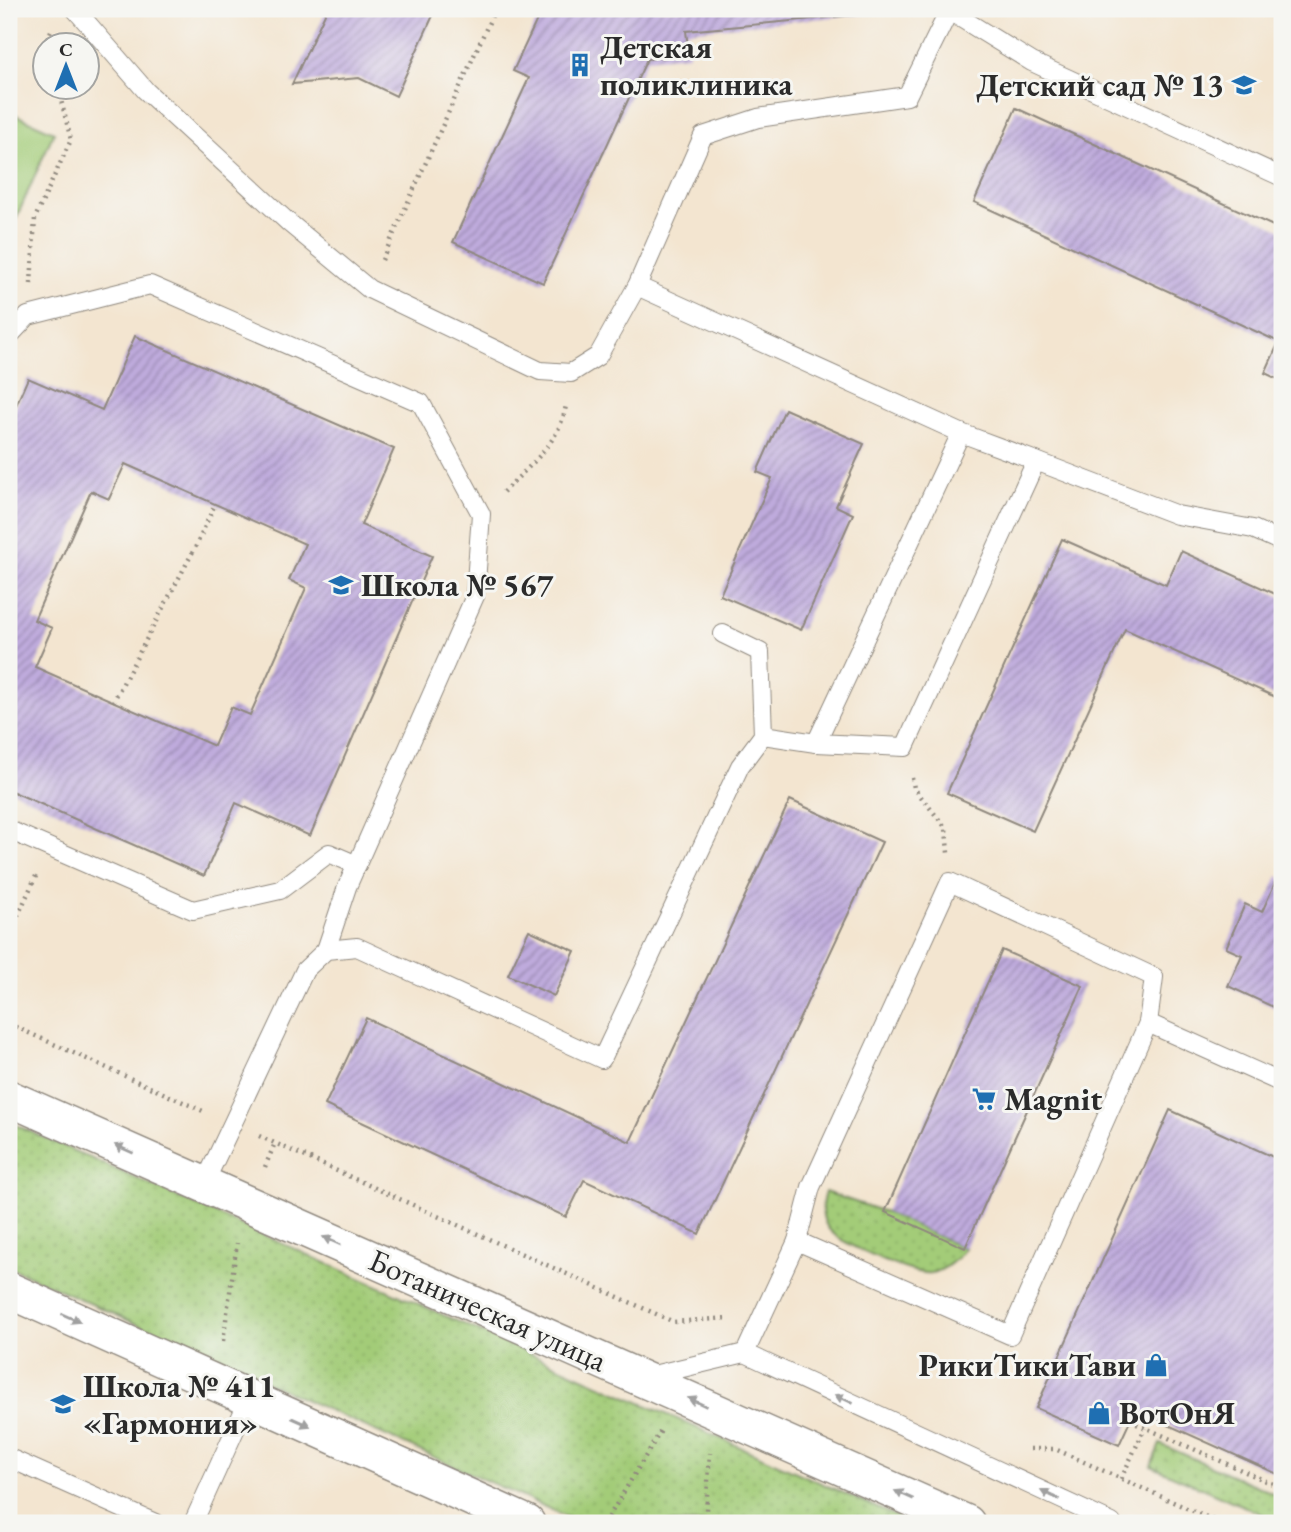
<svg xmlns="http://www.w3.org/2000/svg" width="1291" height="1532" viewBox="0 0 1291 1532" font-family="'EB Garamond',serif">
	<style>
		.green { fill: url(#green-dots); stroke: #677c52; stroke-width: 2 }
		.pitch { fill: #a3cc78; stroke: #677c52; stroke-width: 2 }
		.building { fill: url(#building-hatch); fill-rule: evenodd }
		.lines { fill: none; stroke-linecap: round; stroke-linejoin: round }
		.service-casing { stroke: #8f887e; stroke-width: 20 }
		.minor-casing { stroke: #8f887e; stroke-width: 38 }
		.path { stroke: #8f887e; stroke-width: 4.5; stroke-dasharray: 2 5; stroke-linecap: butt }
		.service { stroke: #fff; stroke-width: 18 }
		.minor { stroke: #fff; stroke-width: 35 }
		.oneway { fill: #a0a0a0 }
		.labels { text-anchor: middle; stroke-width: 6; stroke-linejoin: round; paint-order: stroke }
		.poi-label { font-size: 32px; font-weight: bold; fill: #2b2b2b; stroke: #f6f6f2; text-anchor: start }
		.street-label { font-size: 32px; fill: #2b2b2b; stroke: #f6f6f2 }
	</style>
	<defs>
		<pattern id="green-dots" width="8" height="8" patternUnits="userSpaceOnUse" patternTransform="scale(1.75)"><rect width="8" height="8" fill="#a3cc78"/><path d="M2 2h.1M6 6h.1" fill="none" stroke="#8caf68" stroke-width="1.8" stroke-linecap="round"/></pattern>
		<pattern id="building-hatch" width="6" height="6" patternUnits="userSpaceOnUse" patternTransform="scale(1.75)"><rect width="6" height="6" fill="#bfabdd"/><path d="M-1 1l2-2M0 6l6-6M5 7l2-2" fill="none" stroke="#9b8bb3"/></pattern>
	</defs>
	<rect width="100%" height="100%" fill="#f6f6f2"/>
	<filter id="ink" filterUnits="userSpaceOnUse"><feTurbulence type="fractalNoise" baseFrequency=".0143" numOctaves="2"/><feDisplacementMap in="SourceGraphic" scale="14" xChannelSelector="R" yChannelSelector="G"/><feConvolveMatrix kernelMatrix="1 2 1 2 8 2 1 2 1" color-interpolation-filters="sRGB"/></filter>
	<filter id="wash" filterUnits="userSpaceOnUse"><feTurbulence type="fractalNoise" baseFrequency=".00686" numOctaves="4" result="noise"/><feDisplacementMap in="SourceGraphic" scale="28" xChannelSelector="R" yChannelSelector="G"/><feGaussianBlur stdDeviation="1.57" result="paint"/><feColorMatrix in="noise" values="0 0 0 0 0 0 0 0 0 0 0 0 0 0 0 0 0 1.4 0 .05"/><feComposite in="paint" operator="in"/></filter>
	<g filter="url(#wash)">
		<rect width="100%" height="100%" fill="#f3e5d0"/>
		<g class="green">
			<path d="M9,1122L911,1523H581L9,1267Z"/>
			<path d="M825,1192L885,1212L965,1248C958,1259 944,1271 931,1273C912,1276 838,1244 828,1228C821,1217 821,1204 825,1192Z"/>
			<path d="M1160,1444L1282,1497V1523L1151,1466Z"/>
		</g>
		<path class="pitch" d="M9,112L54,132L9,235Z"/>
		<g id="blocks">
			<g class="building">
				<path d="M327,9H436L396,96L359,78L292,84Z"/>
				<path d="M542,9H898V11L686,31L689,55L647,59L543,283L453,242L529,78L513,71Z"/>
				<path d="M1016,108L1282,230V381L1265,373L1279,342L974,202Z"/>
				<path d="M135,336L394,449L361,525L432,556L310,836L236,803L204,876L9,790V421L28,378L102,410ZM125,464L305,544L289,580L306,588L250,715L231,707L214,746L35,667L52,628L34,620L91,491L109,499Z"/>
				<path d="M785,409L864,444L836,506L853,514L801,630L720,595L772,478L757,472Z"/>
				<path d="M1062,539L1166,585L1181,551L1282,597V700L1125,629L1033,831L947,793Z"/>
				<path d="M790,800L882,842L699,1234L584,1180L566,1217L325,1105L366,1018L630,1142Z"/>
				<path d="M1278,876L1282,878V1011L1228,986L1242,955L1226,948L1245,904L1262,912Z"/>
				<path d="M529,930L575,951L554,996L508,975Z"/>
				<path d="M1002,950L1083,986L965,1248L885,1212Z"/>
				<path d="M1170,1110L1282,1161V1476L1135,1410L1119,1445L1036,1408Z"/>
			</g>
		</g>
	</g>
	<g filter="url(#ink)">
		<use href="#blocks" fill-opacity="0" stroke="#8f887e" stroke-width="2"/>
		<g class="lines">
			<g class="service-casing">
				<g id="service">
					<path d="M75,9L146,91L288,222L369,289L540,371L571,373L598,356L637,286"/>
					<path d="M950,9L907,96L758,118L703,136L637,286L961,433"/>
					<path d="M951,12L1032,62L1282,177"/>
					<path d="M9,336L28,316L150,285L421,403L481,514L475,596L347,887L326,950"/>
					<path d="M763,735L816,743L905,747L1036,461L1177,515L1253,529L1282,542"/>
					<path d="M816,743L961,433L1036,461"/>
					<path d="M9,830L193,910L280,890L329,853L357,865"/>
					<path d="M204,1184L305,970L326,950L357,947L602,1059L740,766L763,735L760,652L723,634"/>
					<path d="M797,1241L811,1187L950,882L1154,977L1148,1023"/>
					<path d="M745,1353L797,1241L1010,1335L1148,1023L1282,1083"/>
					<path d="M645,1377L745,1353L1112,1523"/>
					<path d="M9,1458L155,1523"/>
					<path d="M193,1523L249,1399"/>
				</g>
			</g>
			<g class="minor-casing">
				<g id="minor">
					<path d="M9,1098L967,1523"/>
					<path d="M9,1290L527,1523"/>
				</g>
			</g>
			<g class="path">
				<path d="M48,46L47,40L51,31"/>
				<path d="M382,260L495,9"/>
				<path d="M31,284L35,218L71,140L58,88"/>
				<path d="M503,492C529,466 560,443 566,405"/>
				<path d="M113,702L197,544L215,504"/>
				<path d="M912,778L914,788L946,828L948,853"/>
				<path d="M9,935L36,876"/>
				<path d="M9,1024L203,1111"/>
				<path d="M259,1136L674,1322L728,1318"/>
				<path d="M265,1167L275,1143"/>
				<path d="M223,1341L237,1243"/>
				<path d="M1130,1421L1282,1488"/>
				<path d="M1030,1449H1055L1220,1523"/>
				<path d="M1121,1479L1145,1428"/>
				<path d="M605,1523L662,1429"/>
				<path d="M702,1523L706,1510L710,1453"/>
			</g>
			<use href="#service" class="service"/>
			<use href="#minor" class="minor"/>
		</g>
		<defs><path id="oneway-solid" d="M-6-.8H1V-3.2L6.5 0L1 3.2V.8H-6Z" transform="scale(1.75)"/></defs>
		<g class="oneway">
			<use href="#oneway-solid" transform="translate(124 1149) rotate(-156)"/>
			<use href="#oneway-solid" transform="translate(332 1241) rotate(-156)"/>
			<use href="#oneway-solid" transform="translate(71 1318) rotate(24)"/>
			<use href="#oneway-solid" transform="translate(844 1399) rotate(-155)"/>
			<use href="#oneway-solid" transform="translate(697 1402) rotate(-155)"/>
			<use href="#oneway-solid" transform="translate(301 1422) rotate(24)"/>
			<use href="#oneway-solid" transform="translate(904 1495) rotate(-156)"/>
			<use href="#oneway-solid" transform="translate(1050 1495) rotate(-155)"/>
		</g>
	</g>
	<defs>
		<g id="building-bare" transform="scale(1.89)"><path d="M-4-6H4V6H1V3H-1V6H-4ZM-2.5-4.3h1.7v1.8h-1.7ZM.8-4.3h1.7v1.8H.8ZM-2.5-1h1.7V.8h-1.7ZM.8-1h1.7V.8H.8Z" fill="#1f6fb2" stroke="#f6f6f2" stroke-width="2.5" paint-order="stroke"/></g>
		<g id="school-bare" transform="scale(1.89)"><path d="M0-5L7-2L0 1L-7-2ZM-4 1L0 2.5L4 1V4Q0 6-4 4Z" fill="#1f6fb2" stroke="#f6f6f2" stroke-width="2.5" paint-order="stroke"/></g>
		<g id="supermarket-bare" transform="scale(1.89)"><path d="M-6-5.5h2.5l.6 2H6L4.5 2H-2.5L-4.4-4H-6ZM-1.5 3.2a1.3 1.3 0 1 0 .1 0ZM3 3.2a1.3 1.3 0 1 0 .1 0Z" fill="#1f6fb2" stroke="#f6f6f2" stroke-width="2.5" paint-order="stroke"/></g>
		<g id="shop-bare" transform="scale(1.89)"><path d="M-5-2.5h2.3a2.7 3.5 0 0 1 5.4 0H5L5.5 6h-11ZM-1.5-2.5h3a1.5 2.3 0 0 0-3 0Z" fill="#1f6fb2" stroke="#f6f6f2" stroke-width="2.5" paint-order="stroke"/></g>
	</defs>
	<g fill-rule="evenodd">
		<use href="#building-bare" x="580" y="65"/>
		<use href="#school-bare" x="1244" y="85"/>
		<use href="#school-bare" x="341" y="585"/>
		<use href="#supermarket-bare" x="984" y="1099"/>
		<use href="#shop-bare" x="1156" y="1365"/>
		<use href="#school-bare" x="63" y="1404"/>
		<use href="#shop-bare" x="1099" y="1413"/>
	</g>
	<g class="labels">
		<g class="poi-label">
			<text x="600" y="58">Детская<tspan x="600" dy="37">поликлиника</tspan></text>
			<text x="1224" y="96" text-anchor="end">Детский сад № 13</text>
			<text x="361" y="596">Школа № 567</text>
			<text x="1004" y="1110">Magnit</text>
			<text x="1136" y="1376" text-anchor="end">РикиТикиТави</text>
			<text x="83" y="1397">Школа № 411<tspan x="83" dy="37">«Гармония»</tspan></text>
			<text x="1119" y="1424">ВотОнЯ</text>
		</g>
		<g class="street-label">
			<text transform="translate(488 1310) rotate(24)" y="11">Ботаническая улица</text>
		</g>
	</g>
	<rect width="1291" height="1532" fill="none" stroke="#f6f6f2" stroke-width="35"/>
	<g transform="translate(66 66)"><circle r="33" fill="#f6f6f2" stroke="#a5a5a2" stroke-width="2"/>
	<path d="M0-5L12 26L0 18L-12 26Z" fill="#1f6fb2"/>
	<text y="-10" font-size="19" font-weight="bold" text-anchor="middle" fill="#2b2b2b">С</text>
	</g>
</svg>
